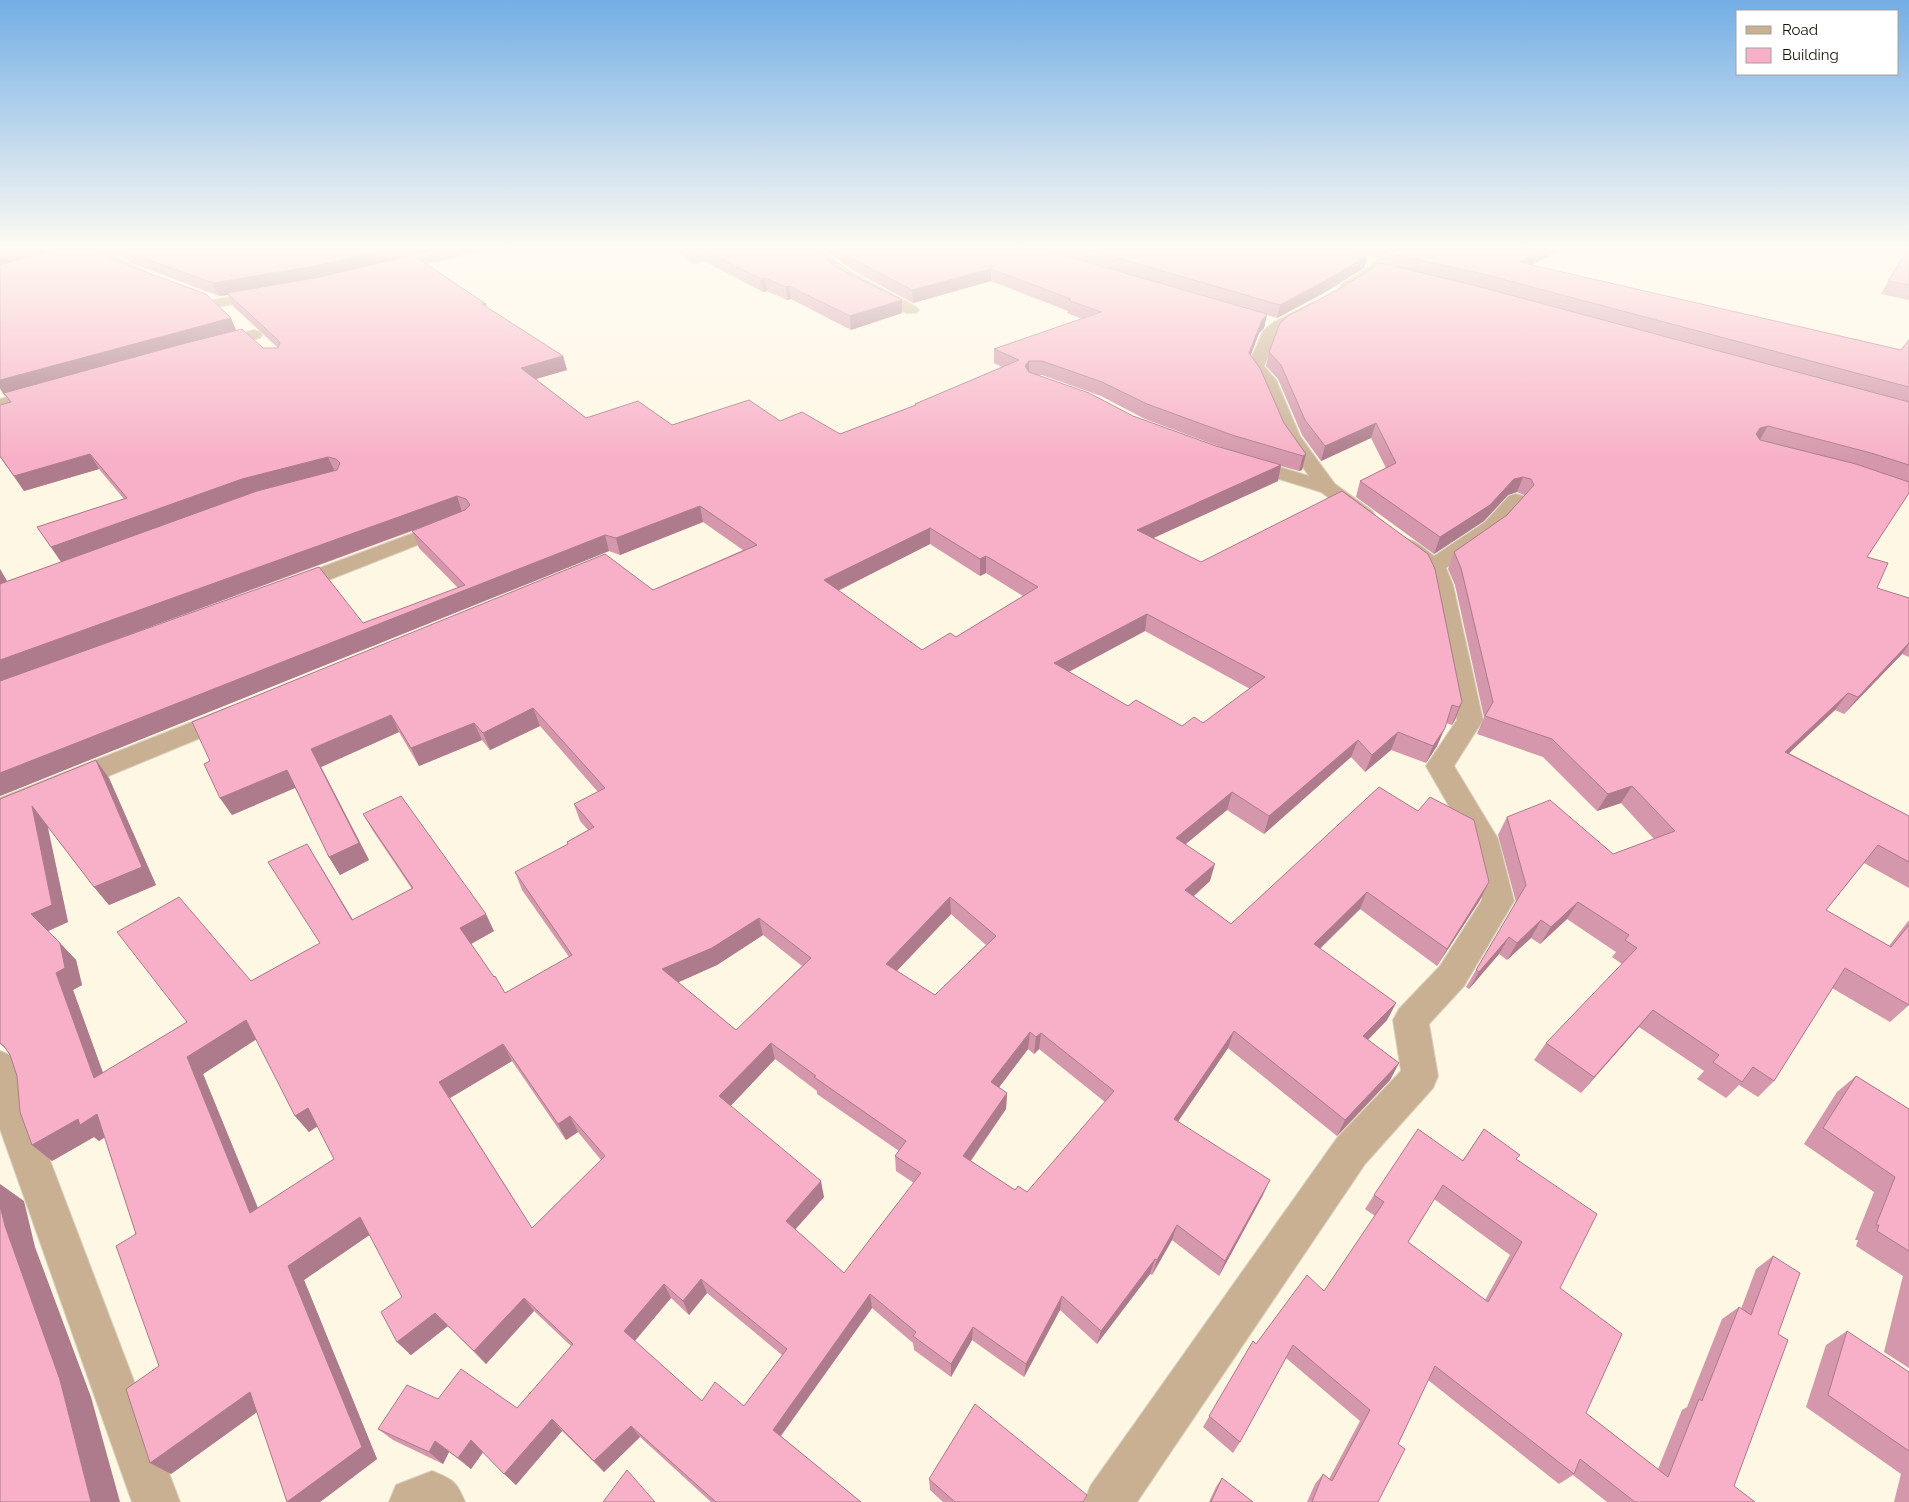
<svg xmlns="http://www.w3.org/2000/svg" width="1909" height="1502" viewBox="0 0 1909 1502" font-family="Raleway,sans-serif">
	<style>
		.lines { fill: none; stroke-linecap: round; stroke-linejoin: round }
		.minor-casing { stroke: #d9d3c1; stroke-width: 2 }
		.minor { fill: #cab093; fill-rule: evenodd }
		.wall { fill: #d497ab; fill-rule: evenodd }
		.shaded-wall { fill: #ad7b8b }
		.building { fill: #f7b0c7; stroke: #ad7b8b; fill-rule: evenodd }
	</style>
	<rect width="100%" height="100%" fill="#fef7e4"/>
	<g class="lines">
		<g class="minor-casing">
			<g id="minor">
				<path d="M94,249H108L115,256L145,271L147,274L145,277C131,281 102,261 94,249Z"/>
				<path d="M452,249H477L476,252L386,273L379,269L381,266Z"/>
				<path d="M677,249H692L698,254L716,249H739L738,252L696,263L691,262Z"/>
				<path d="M806,249H820L851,272L916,307L919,310L916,313H906C874,297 827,278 806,249Z"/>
				<path d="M1397,249H1414L1383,268L1380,272L1352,290H1342L1340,287L1342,284L1370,266L1373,262Z"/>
				<path d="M268,290L273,291L275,294L273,297L218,307L213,306L211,303L213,300L218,299Z"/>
				<path d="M1312,303L1317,305L1320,308L1317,311L1284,328L1276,336L1264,366L1276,380L1300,436L1318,461L1335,484L1372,511L1375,515L1372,519L1365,521L1358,519L1321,492L1237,466L1234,462L1237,458L1244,456L1309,476L1282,437L1259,381L1248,366L1263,331L1274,322Z"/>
				<path d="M254,330L260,332L262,335L260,338L213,350L207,348L205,345L207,342Z"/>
				<path d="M47,386L53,387L56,391L53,395L0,410V399Z"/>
				<path d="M1516,494L1523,496L1526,500L1499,530L1446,568L1453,585L1483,720L1454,766L1498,839L1514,901L1464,986L1429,1024L1438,1076L1433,1088L1365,1164L1137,1502H1084L1091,1485L1337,1138L1401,1071L1393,1020L1399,1009L1440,966L1482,900L1468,839L1426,766L1457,720L1431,585L1424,569L1396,549L1393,544L1396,539C1412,536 1422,547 1434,556L1485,522L1509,496Z"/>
				<path d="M451,519L458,521L462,525L458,529L298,592L290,594L282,592L279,587L282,582Z"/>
				<path d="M230,707L239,710L243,716L239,722L0,821V798Z"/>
				<path d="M0,1051C39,1065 33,1093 38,1129L180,1502H132L0,1129Z"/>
				<path d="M432,1471C453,1480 456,1480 465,1502H389L396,1485Z"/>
			</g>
		</g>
		<use href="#minor" class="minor"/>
	</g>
	<g class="wall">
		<path d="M0,249L98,251L237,331L263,348H278L233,306L228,295L219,296L134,264L116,254L110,249H444L414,256L486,304L487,308L563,356L567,370L536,379L586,418L672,425L780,421L840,434L915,405V404L1002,367L994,363V349L1082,319L1067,313L1068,311L991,281L913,303L852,270L824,249H1042L1137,277L1044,249H1393L1377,258L1368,255L1364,268L1322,294L1277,318L1267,315L1264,328L1259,333L1251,355L1284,423L1306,454L1302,470L1299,471L1281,466L1278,481L1152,538L1462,702L1455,720L1452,725L1446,723L1437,746L1426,763L1391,750L1365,772L1351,757L1264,834L1227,810L1186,844L1210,881L1194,896L1231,924L1379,787L1480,900L1437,966L1360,909L1320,949L1396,1003L1387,1020L1368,1040L1399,1063L1390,1080L1337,1136L1228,1048L1178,1121L1263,1195L1219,1276L1172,1240L1152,1275L1150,1274L1097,1344L1060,1310L1024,1377L972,1340L951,1377L914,1350L913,1343L872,1308L781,1436L861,1502H711L640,1437L604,1472L562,1431L516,1485L483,1452L471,1469L449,1452L443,1464L393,1440L378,1429L438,1399L517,1408L571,1346L534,1311L486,1364L448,1326L411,1355L397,1342L402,1297L370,1234L304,1280L377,1459L320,1502H287L257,1412L171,1474L159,1366L136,1234L105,1137L99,1141L94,1137L52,1161L17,1076L10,1055L6,1049L0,1044V799L109,778L156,885L109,905L94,887L47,826L68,922L48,931L76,960L82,985L73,990L103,1073L187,1022L251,981L320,943L318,862L353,920L412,889L373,831L363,814L494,931L471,944L505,993L569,957L522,890L515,872L568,845L567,842L588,830L580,821L574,804L598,792L540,726L490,750L482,740L419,766L399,732L321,767L369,860L340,875L329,857L295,788L232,815L220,798L653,590L743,550L703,522L620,555L609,551L0,796V569L7,581L61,562L37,527L124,499L99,469L24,491L0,457L10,403L6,395L5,396L0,389ZM1037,375H1042L1101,396L1145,419L1226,449L1216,446L1133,416ZM426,526L412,531L419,548L458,588L363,623L139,631ZM930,544L980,576L986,573L1023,596L956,637L922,650L838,591ZM1145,631L1250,689L1203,723L1182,726L1128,706L1069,672ZM951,914L986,945L935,995L897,971ZM763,935L802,966L736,1030L678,982L717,965ZM256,1039L295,1116L309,1132L317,1126L334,1159L258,1208L203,1074ZM1028,1049L1034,1054L1039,1049L1105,1102L1027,1192L1015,1190L971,1161L1006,1109L1007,1093L999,1087ZM775,1059L817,1091V1094L899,1151L895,1156L896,1171L914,1183L844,1273L795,1230L824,1197L730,1106ZM512,1061L566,1140L578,1132L601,1160L532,1228L450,1098ZM707,1293L782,1355L744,1406L702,1401L635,1341L671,1298L689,1315Z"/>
		<path d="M1400,249H1561L1532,265L1901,350L1909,340V493L1867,557L1877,588L1909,598V657L1902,654L1844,714L1835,710L1789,753L1909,816V888L1864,863L1826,910L1889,946L1909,920V1005L1890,1022L1832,988L1774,1081L1758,1097L1739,1085L1726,1098L1697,1079L1704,1071L1639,1027L1581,1093L1534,1060L1546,1043L1622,964L1612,957L1616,952L1567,919L1540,944L1531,938L1507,960L1499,954L1469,989L1466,987L1516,902L1498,835L1507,817L1613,854L1654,839L1621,803L1597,811L1543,757L1477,734L1484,717L1455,585L1448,569L1454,552L1507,515L1525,496L1524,495L1517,492L1508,495L1484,521L1434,554L1356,497L1360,481L1386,468L1371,438L1321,461L1302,435L1278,379L1266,366L1269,352L1390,266L1393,254Z"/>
		<path d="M1909,249V300L1881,294L1888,281Z"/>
		<path d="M704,250L836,267L902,300V313L851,330L791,299L787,300L767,291L763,292L706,262Z"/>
		<path d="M1856,1076L1909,1109V1368L1884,1352L1903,1276L1856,1246L1858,1240H1855L1874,1192L1804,1144L1837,1092Z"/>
		<path d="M1484,1129L1516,1159L1560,1288L1586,1413L1658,1469L1682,1410L1687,1407L1722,1319L1739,1307L1741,1309L1756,1269L1773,1256L1778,1334L1734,1486L1755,1502H1607L1573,1475L1559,1484L1428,1380L1398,1444L1378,1502H1307L1315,1484L1323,1474L1329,1479L1360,1421L1286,1358L1240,1442L1233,1453L1203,1427L1253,1341L1256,1344L1324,1291L1375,1216L1365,1209L1374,1195L1463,1160ZM1434,1199L1510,1255L1485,1300L1408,1242Z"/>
		<path d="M1847,1331L1909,1372V1502H1894L1901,1474L1806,1407L1826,1345Z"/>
		<path d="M1222,1478L1253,1502H1209L1216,1487Z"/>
		<path d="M929,1479L1084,1502H943L930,1490Z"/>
	</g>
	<g class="shaded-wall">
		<path d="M14,249H62L0,268V253Z"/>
		<path d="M388,249H444L320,279L227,293L228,295L219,296L213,283Z"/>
		<path d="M498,249H510L499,252Z"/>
		<path d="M1379,249H1393L1377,258Z"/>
		<path d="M1543,249H1561L1514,275L1519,262Z"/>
		<path d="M1368,255L1364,268L1322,294L1277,318L1280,305Z"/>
		<path d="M991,269V281L913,303L912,290Z"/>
		<path d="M765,278L767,291L763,292L761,279Z"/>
		<path d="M789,286L791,299L787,300L786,287Z"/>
		<path d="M902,300V313L851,330L850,316Z"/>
		<path d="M1267,314L1264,328L1259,333L1246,367L1249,353L1262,320Z"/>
		<path d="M231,318L237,332L5,396L0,388V380Z"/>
		<path d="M563,356L567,370L525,382L521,368Z"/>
		<path d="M1029,361V375L1025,366Z"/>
		<path d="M1376,423L1371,438L1321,461L1325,446Z"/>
		<path d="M1768,426L1759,441L1756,434L1760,428Z"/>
		<path d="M90,454L99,469L24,491L14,476Z"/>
		<path d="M1306,454L1302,470L1299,471L1303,456Z"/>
		<path d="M328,457L335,472L62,563L51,547L242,479Z"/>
		<path d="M1281,465L1278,481L1134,547L1137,530Z"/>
		<path d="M1523,477L1517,492L1508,495L1484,521L1434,554L1440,537L1514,479Z"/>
		<path d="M457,496L462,512L0,682V660Z"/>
		<path d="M700,506L703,522L620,555L616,538Z"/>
		<path d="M930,528V544L825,597L824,580Z"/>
		<path d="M605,535L609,551L0,796V773Z"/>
		<path d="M986,556V573L980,576V559Z"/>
		<path d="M0,569L8,583L0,586Z"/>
		<path d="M1147,614L1145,631L1053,680L1054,663Z"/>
		<path d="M1909,643V644L1902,654L1844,714L1858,697Z"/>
		<path d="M1848,693L1835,710L1772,769L1785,752Z"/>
		<path d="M1462,702L1455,720L1452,725L1459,707Z"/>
		<path d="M533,708L540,726L490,750L483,733Z"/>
		<path d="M391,715L399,732L321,767L369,860L340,875L329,857L311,749Z"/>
		<path d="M474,723L482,740L419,766L411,748Z"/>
		<path d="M1445,728L1437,746L1426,763L1433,746Z"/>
		<path d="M1398,732L1391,750L1365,772L1372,755Z"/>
		<path d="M1358,740L1351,757L1264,834L1269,816Z"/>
		<path d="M96,760L109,778L156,885L109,905L94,887Z"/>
		<path d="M287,770L297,787L232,815L220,798Z"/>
		<path d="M1632,786L1621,803L1597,811L1608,794Z"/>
		<path d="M1232,792L1227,810L1172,855L1176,838Z"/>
		<path d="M32,806L47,823L68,922L48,931L31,914Z"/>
		<path d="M307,844L318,862L363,937L352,920Z"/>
		<path d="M1215,864L1210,881L1181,907L1185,890Z"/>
		<path d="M1489,882L1480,900L1437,966L1447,949Z"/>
		<path d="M1367,892L1360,909L1307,961L1314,944Z"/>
		<path d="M950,897L951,914L887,981L886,964Z"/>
		<path d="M1578,902L1567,919L1540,944L1551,927Z"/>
		<path d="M486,914L494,931L469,945L460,928Z"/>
		<path d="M759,918L763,935L717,965L668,987L662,969Z"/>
		<path d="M1541,920L1531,938L1507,960L1517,943Z"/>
		<path d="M1509,937L1499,954L1469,989L1479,972Z"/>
		<path d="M60,943L76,960L82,985L73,990L111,1095L94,1078L56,973Z"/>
		<path d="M1396,1003L1387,1020L1355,1053L1363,1036Z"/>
		<path d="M1653,1010L1639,1027L1581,1093L1594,1077Z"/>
		<path d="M246,1020L260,1037L203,1074L266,1228L250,1213L187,1057Z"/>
		<path d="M1234,1031L1228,1048L1169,1135L1174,1119Z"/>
		<path d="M1030,1032L1028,1049L991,1098V1082Z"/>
		<path d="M1041,1033L1039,1049L1034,1054L1036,1037Z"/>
		<path d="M771,1043L775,1059L724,1113L719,1096Z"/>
		<path d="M503,1044L512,1061L450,1098L439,1082Z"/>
		<path d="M1399,1063L1390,1080L1337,1136L1345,1120Z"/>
		<path d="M1007,1093L1006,1109L963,1171V1156Z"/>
		<path d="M308,1108L321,1124L309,1132L295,1116Z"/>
		<path d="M97,1114L115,1131L99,1141L94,1137L52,1161L32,1145L78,1119Z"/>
		<path d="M570,1116L578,1132L566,1140L558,1124Z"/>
		<path d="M1270,1180L1263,1195L1219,1276L1225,1261Z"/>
		<path d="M821,1181L824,1197L789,1236L786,1221Z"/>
		<path d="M0,1184L24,1201L35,1247L91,1397L120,1502H91L5,1226L0,1206Z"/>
		<path d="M360,1217L374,1232L304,1280L377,1459L320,1502H288V1266Z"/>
		<path d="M1177,1225L1172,1240L1152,1275L1157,1260Z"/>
		<path d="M1155,1259L1150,1274L1097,1344L1101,1331Z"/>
		<path d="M701,1279L707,1293L689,1315L683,1301Z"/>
		<path d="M664,1284L671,1298L632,1344L624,1331Z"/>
		<path d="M870,1294L872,1308L777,1441L773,1430Z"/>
		<path d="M1062,1296L1060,1310L1024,1377L1026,1364Z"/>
		<path d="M524,1298L534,1311L486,1364L474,1351Z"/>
		<path d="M435,1313L448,1326L411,1355L397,1342Z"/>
		<path d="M973,1327L972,1340L951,1377V1364Z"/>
		<path d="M250,1392L268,1404L171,1474L150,1463Z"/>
		<path d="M552,1419L562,1431L516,1485L504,1474Z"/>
		<path d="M631,1426L640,1437L604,1472L594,1461Z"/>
		<path d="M471,1440L484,1451L471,1469L458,1458Z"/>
		<path d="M435,1441L449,1452L443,1464L429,1452Z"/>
	</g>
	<g class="building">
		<path d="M0,249H14L0,253Z"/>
		<path d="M56,249H96L98,251L116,261L206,294L231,318L0,380V265Z"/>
		<path d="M123,249H388L315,266L213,283L127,252Z"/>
		<path d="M706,249H814L836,267L902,300L850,316L789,286L786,287L765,278L761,279L704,250Z"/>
		<path d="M839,249H1042L1267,314L1262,320L1249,353L1260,368L1284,423L1306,454L1303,456L1232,435L1147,404L1102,382L1042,361H1029L1025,366L1029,372L1089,393L1133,416L1216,446L1281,465L1137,530L1201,562L1342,491L1428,554L1435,569L1462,702L1459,707L1452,705L1445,728L1433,746L1398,732L1372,755L1358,740L1269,816L1232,792L1176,838L1215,864L1185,890L1231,924L1379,787L1418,811L1430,797L1474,820L1489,882L1447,949L1367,892L1314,944L1396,1003L1363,1036L1399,1063L1345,1120L1234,1031L1174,1119L1270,1180L1225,1261L1177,1225L1157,1260L1155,1259L1101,1331L1062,1296L1026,1364L973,1327L951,1364L913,1336L916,1332L870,1294L773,1430L861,1502H716L631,1426L594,1461L552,1419L504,1474L471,1440L458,1458L435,1441L429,1452L378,1429L407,1385L438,1399L461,1369L517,1408L573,1344L524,1298L474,1351L435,1313L397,1342L381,1312L402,1297L360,1217L288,1266L362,1447L287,1502L250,1392L150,1463L126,1389L159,1366L116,1246L136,1234L97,1114L80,1125L78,1119L32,1145L20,1112L17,1076L10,1055L4,1046L0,1043V799L96,760L142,867L94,887L32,806L52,905L31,914L60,943L65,968L56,973L94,1078L187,1022L117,932L179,897L251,981L320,943L268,862L307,844L352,920L413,888L363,814L401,796L486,914L460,928L494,977L495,976L505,993L572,955L515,872L568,844L567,842L594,827L574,804L605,788L533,708L483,733L474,723L411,748L391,715L311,749L359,843L329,857L287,770L220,798L204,764L210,761L192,722L605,554L653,590L757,545L700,506L616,538L605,535L0,773V681L319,567L363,623L465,585L412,531L465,510L470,505L466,499L457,496L0,660V584L257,491L337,470L340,463L336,459L328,457L242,479L51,547L37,527L127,498L90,454L14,476L0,456V405L11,402L4,393L182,344L242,329L263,348H278L280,343L278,340L227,293L315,278L413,255L486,304H482L563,356L521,368L586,418L638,401L672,425L749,400L780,421L802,412L840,434L916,405L915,404L1019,360L994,349L1101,312L1068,300L1071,299L991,269L912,290L851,258ZM930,528L980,559L986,556L1038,587L956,637L950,633L922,650L824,580ZM1147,614L1265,677L1203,723L1194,717L1182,726L1136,700L1128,706L1054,663ZM950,897L996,936L935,995L886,964ZM759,918L811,958L736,1030L662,969L712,948ZM246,1020L295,1116L308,1108L334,1159L250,1213L187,1057ZM1030,1032L1036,1037L1041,1033L1114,1091L1027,1192L1018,1186L1015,1190L963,1156L1007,1093L991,1082ZM771,1043L816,1076L814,1077L906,1141L895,1156L921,1173L844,1273L786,1221L821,1181L719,1096ZM503,1044L558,1124L570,1116L605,1156L532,1228L439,1082ZM701,1279L787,1349L744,1406L715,1382L702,1401L624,1331L664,1284L683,1301Z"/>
		<path d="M1087,249H1347L1368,255L1325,281L1280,305Z"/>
		<path d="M1400,249H1543L1519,262L1901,350L1909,340V387L1483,274L1393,254Z"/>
		<path d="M1908,249H1909V285L1888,281Z"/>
		<path d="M1381,263L1473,285L1909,402V465L1871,453L1768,426L1760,428L1756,434L1760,440L1856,464L1909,482V493L1867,557L1888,563L1877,588L1909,598V643L1858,697L1848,693L1785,752L1909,816V862L1878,845L1826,910L1891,947L1909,925V1005L1845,968L1774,1081L1753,1067L1742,1082L1713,1062L1719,1055L1653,1010L1594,1077L1546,1043L1637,948L1625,940L1629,935L1578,902L1551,927L1541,920L1517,943L1509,937L1479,972L1476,970L1526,885L1507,817L1550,800L1613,854L1675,831L1632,786L1608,794L1552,739L1485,716L1493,702L1461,568L1454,552L1507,515L1534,485L1531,479L1523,477L1514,479L1490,505L1440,537L1360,481L1396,463L1376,423L1325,446L1305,420L1281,365L1269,352L1280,323L1288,316L1337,290Z"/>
		<path d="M1856,1076L1909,1109V1251L1877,1231L1879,1225H1876L1895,1177L1823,1128Z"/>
		<path d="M1418,1129L1463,1161L1484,1129L1520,1155L1516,1159L1597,1214L1560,1288L1622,1334L1586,1413L1668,1477L1699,1399L1702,1401L1739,1307L1751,1315L1773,1256L1800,1273L1778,1334L1788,1340L1734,1486L1755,1502H1635L1580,1459L1574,1474L1435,1366L1398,1444L1405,1449L1378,1502H1312L1323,1474L1332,1481L1370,1410L1293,1345L1240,1442L1209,1416L1253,1341L1256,1344L1307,1275L1324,1291L1384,1202L1374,1195ZM1443,1185L1522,1242L1488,1302L1408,1242Z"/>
		<path d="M0,1206L5,1226L60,1380L91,1502H0Z"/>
		<path d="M1847,1331L1909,1372V1451L1828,1395Z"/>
		<path d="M975,1404L1087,1495L1083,1502H955L929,1479Z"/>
		<path d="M627,1470L655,1502H603Z"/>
		<path d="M1222,1478L1253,1502H1211Z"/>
	</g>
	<linearGradient id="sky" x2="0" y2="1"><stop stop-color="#73aee5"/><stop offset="0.54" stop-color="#fffbf3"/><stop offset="1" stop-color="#fffbf3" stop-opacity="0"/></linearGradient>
	<rect width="1909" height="460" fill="url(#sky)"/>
	<rect x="1736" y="10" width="162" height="65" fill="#ffffff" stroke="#a3a19d"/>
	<rect x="1746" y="26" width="25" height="8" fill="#cab093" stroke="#a3a19d"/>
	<text x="1782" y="35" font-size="15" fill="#191509">Road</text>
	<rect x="1746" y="48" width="25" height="15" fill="#f7b0c7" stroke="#a3a19d"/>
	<text x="1782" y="60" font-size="15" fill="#191509">Building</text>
</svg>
